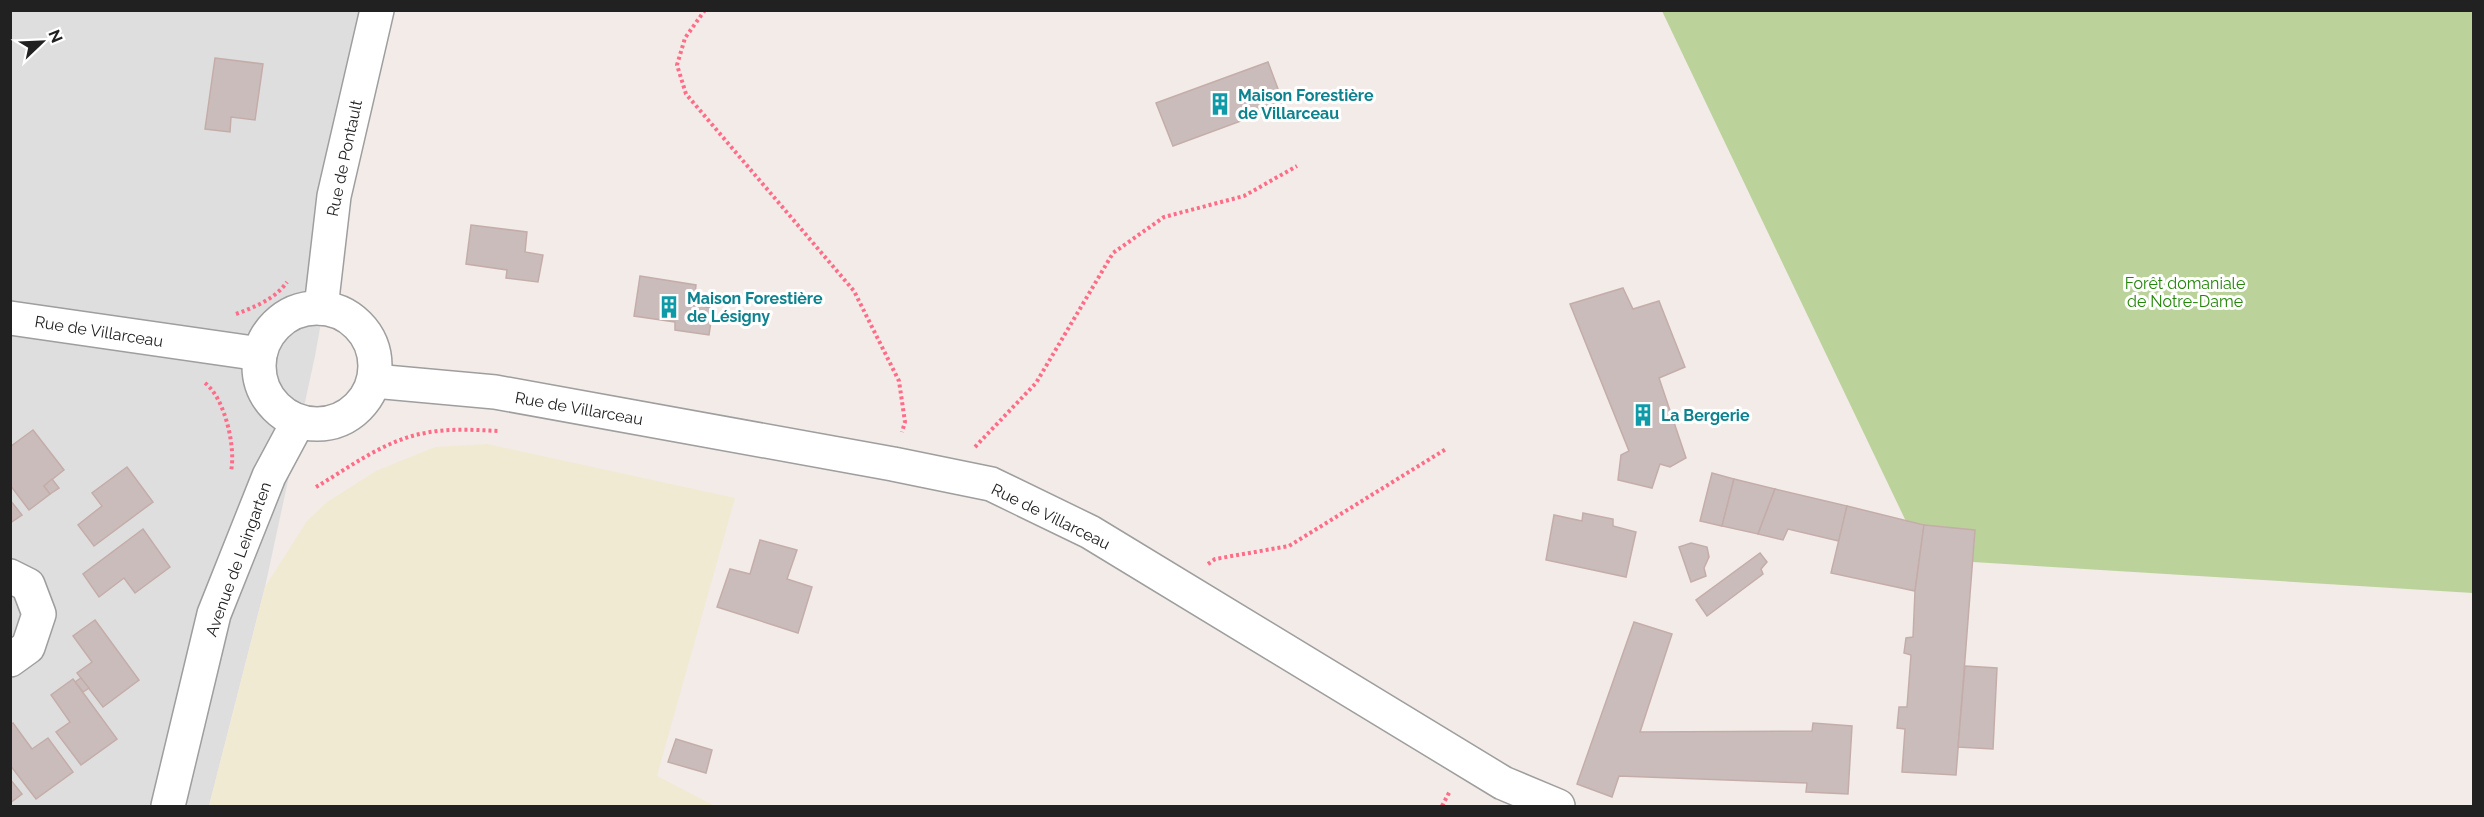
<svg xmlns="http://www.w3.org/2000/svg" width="2484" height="817" viewBox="0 0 2484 817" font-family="Raleway,sans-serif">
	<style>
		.residential { fill: #dfdedf }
		.farmland { fill: #f0ead3 }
		.forest { fill: #bcd29b }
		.building { fill: #cabcbb; stroke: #c4ada9; stroke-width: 1.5 }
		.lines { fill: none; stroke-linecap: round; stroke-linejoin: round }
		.minor-casing { stroke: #9e9e9e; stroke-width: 36 }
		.path { stroke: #fe6d88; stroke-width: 4; stroke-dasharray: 3 3; stroke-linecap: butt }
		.minor { stroke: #fff; stroke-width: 33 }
		.labels { text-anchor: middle; stroke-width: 6; stroke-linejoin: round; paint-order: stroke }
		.culture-label { font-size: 16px; font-weight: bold; fill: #0d838f; stroke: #fff; text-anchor: start }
		.street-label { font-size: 16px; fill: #212121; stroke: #fff }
		.park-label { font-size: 16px; fill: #238608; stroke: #fff }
	</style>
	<rect width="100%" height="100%" fill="#f2ebe8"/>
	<path class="residential" d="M10,11H377L315,356L265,587L209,806H11Z"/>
	<path class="farmland" d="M487,444L735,498L657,776L715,806H209L265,587L307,521L327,502L376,471L435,447Z"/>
	<path class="forest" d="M1662,11H2473V593L1924,559Z"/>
	<g class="building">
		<path d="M215,58L263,64L255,120L231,117L230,132L205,129Z"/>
		<path d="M1268,62L1284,105L1173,146L1156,103Z"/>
		<path d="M471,225L527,232L525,252L543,255L538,282L506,278L507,270L466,264Z"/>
		<path d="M640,276L696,285L694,305L713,308L709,335L675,330V322L634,316Z"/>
		<path d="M1623,288L1633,309L1659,301L1685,367L1659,378L1686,458L1670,467L1660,464L1652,488L1618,480L1621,455L1629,451L1570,304Z"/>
		<path d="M33,430L64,470L44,486L50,494L29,510L10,485V447Z"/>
		<path d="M127,467L153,502L94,546L78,525L102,506L92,493Z"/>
		<path d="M1712,473L1734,479L1722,526L1700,521Z"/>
		<path d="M52,479L59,488L50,494L44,486Z"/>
		<path d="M1734,479L1775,489L1758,534L1722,526Z"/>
		<path d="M1775,489L1847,506L1839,541L1788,529L1783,540L1758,534Z"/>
		<path d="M10,500L22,515L10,523Z"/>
		<path d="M1847,506L1924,525L1915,591L1831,573Z"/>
		<path d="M1583,513L1613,519V526L1636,532L1626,577L1546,560L1554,515L1582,521Z"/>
		<path d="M1924,525L1975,530L1956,775L1902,772L1905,729L1897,728L1899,707H1907L1911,655L1904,653L1906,638L1913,637L1915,591Z"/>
		<path d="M143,529L170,567L135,593L124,578L99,597L83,574Z"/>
		<path d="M760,540L797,550L787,579L812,587L798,633L717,607L730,569L750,574Z"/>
		<path d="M1691,543L1707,547L1709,557L1704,568L1706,576L1691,582L1679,547Z"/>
		<path d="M1760,553L1767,562L1761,569L1763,574L1707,616L1696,600Z"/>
		<path d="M95,620L139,680L103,707L77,673L92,662L73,636Z"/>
		<path d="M1634,622L1672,634L1640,732L1812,731L1813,723L1852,726L1848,794L1806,792L1807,783L1619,776L1612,797L1577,784Z"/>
		<path d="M1965,666L1997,668L1993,749L1958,747Z"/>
		<path d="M81,678L89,688L83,692L75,682Z"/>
		<path d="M73,679L117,739L81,765L56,732L70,722L51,695Z"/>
		<path d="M13,723L32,749L48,738L73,772L36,799L10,765V725Z"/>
		<path d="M676,739L712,750L706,773L668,762Z"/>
		<path d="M10,779L22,794L10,803Z"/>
	</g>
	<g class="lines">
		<g class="minor-casing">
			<g id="minor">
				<circle cx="317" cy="366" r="58"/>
				<path d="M321,308L334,196L377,10"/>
				<path d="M10,318L260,354"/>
				<path d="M374,381L495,392L893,464L991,484L1090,532L1503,783L1558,806"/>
				<path d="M10,576L28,585L39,614L28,647L10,660"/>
				<path d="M168,806L214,614L269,476L298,422"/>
			</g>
		</g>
		<g class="path">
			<path d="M705,10L685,38L677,65L686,94L854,291L899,381L905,422L902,432"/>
			<path d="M236,314C255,307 275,299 287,282"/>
			<path d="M205,383C225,398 236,448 231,471"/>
			<path d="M975,447L1036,383L1113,253L1164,217L1244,196L1297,166"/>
			<path d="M316,487C350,467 385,440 425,433C449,428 475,430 500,431"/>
			<path d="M1208,564L1215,559L1289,546L1446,449"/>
			<path d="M1442,806L1450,791"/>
		</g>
		<use href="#minor" class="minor"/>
	</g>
	<defs>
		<g id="building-bare" transform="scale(1.8)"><path d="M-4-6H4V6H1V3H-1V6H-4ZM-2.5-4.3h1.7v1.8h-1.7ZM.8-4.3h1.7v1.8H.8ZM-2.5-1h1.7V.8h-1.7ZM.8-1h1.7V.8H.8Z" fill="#0f9aa8" stroke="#fff" stroke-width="2.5" paint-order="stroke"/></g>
	</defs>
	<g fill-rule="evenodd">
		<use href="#building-bare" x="1220" y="104"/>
		<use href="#building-bare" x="669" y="307"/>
		<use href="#building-bare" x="1643" y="415"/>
	</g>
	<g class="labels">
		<g class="culture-label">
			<text x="1238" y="101">Maison Forestière<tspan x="1238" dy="18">de Villarceau</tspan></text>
			<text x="687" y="304">Maison Forestière<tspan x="687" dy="18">de Lésigny</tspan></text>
			<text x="1661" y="421">La Bergerie</text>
		</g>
		<g class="street-label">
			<text transform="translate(344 158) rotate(-78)" y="6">Rue de Pontault</text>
			<text transform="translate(99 331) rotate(9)" y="6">Rue de Villarceau</text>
			<text transform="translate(579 408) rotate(10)" y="6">Rue de Villarceau</text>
			<text transform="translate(1051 516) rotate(26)" y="6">Rue de Villarceau</text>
			<text transform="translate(238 559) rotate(-70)" y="6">Avenue de Leingarten</text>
		</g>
		<g class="park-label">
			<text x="2185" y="289">Forêt domaniale<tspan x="2185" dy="18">de Notre-Dame</tspan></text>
		</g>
	</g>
	<rect width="2484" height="817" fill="none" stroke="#212121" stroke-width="24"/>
	<g transform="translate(42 42) rotate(67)" stroke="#ffffff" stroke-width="4.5" paint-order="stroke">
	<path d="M0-4.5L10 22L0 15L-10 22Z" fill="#212121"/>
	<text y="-9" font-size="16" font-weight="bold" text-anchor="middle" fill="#212121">N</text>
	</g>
</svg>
